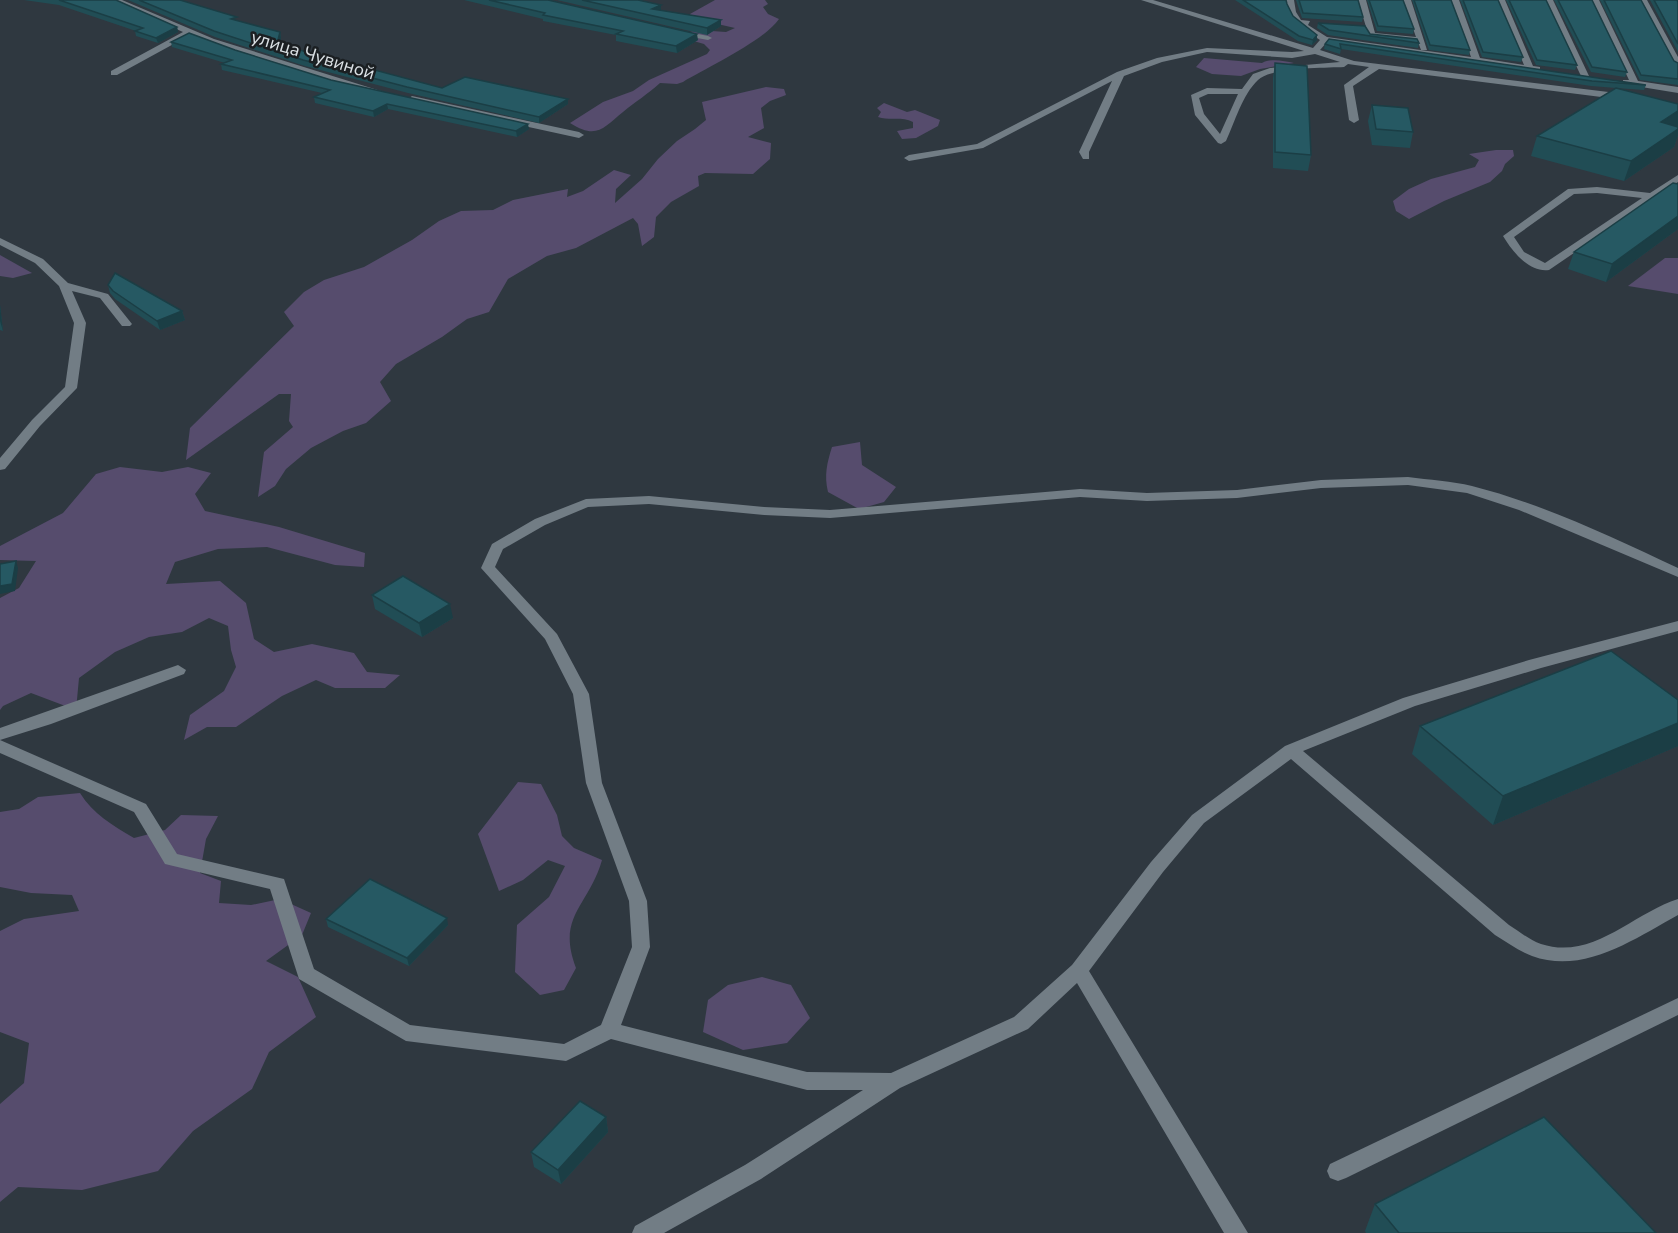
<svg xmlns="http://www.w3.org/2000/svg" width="1678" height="1233" viewBox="0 0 1678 1233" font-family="'Nunito Sans',sans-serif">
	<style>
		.green { fill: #564c6d }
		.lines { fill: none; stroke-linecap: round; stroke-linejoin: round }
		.minor { fill: #727d85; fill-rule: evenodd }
		.wall { fill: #214d55 }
		.shaded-wall { fill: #1b3e45 }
		.building { fill: #265963; stroke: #1b3e45; stroke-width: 1.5 }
		.labels { text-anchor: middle; stroke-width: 5; stroke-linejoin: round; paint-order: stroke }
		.far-street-label { font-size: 18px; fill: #dbe1e5; stroke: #1b1f22 }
	</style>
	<rect width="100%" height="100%" fill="#2f3840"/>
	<g class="green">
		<path d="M715,0H765L768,4L763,7L768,14L779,19C764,41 708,67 683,82L677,84L660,83C648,94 635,102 623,112C603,128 597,140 570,123L603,102L633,91L649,80L707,54L710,50L704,44L676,36L697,30L726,32L735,28L691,18L690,14Z"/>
		<path d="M1204,58L1262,63C1271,58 1284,61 1294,63L1260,69L1241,76L1212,74L1196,67Z"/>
		<path d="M766,87L784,89L786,95L770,101L761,108L764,128L748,137L771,143L770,159L753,174L705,173L698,176L699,186L671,202L656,217L654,237L642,246L638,224L633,218L576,248L547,256L508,279L489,312L467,319L442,337L396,364L380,382L391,401L366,423L343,431L311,448L286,469L275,486L258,497L264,452L293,427L289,421L291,394H279L186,460L190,428L294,326L284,312L304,292L324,280L364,267L412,240L439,221L461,211L493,210L513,200L568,189L567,197L583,191L614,170L631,175L616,189L615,203L642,179L658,159L677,141L695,129L706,120L702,102Z"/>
		<path d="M884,103L907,112L915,110L940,120L938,126L916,138L902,139L897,131L913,128V122C902,116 890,121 878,117L881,112L877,108Z"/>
		<path d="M1496,150H1513L1514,156L1505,164L1502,171L1490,182L1444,201L1409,219L1396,211L1393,201L1409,189L1431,179L1475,167L1479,160L1469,154Z"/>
		<path d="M0,255L32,273L13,278L0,276Z"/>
		<path d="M1665,258H1678V294L1628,286Z"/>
		<path d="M860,442L862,465L896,487L884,502L859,509L828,492C824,475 827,463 832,447Z"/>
		<path d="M120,467L162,472L188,467L211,473L195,494L205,511L279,527L365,553L364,567L335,565L267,547L218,549L175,562L166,584L220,581L246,603L254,639L274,652L312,644L354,653L367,672L400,675L385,688H335L316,680L282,696L236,727H207L184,740L190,715L224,691L236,667L231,650L228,626L209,618L182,632L149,637L115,652L79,678L76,710L31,693L3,706L0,710V598L19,588L36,561L0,560V546L63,513L96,474Z"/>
		<path d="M518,782L541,784L557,815L562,836L574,848L602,860C589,906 556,916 576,968L564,990L540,995L515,972L517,925L549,897L565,866L548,860L523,880L499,891L478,834Z"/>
		<path d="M80,793C93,814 112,825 134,838L165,830L181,815L218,816L206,839L200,873L221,881L219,903L251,905L280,899L311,913L302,935L266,961L298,977L316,1017L269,1052L252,1089L193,1131L158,1171L82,1190L18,1187L0,1202V1104L24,1083L29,1043L0,1032V931L24,919L79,911L72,895L31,893L0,887V812L19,809L38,797Z"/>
		<path d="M762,977L791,985L810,1018L787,1043L743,1050L703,1032L708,1000L728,985Z"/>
	</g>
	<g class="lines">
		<g class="minor">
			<path d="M111,0H122L214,39L384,92L380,95L298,72L190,35L117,75H111V71L183,32Z"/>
			<path d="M1141,0H1153L1313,48L1320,40C1302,28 1290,22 1286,0H1294L1296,12L1301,20L1310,21L1308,25L1327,37L1471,57L1451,0H1459L1480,58L1524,65L1497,0H1505L1533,66L1540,67V71L1327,42L1320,50L1354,61L1625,94L1629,97L1625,100L1379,69L1353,86L1359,120L1354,123L1349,120L1344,85L1369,67L1348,64L1344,67C1325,68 1271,67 1258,80C1242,95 1235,122 1226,141L1221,144L1218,143L1195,115L1191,95L1207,88L1242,89L1253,74L1270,68L1340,62L1315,54L1292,58L1207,52L1162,62L1124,76L1089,152V159H1083L1079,152L1112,81L983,148L909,161L904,158L909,155L977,144L1117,72L1157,58L1207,48L1292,52L1304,51ZM1208,94H1238L1220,134L1204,114L1199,98Z"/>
			<path d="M1358,0H1366L1375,33L1416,37L1403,0H1411L1427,50H1421L1418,42L1369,37Z"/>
			<path d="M1545,0H1553L1589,76L1588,78L1581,76Z"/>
			<path d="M1591,0H1599L1638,81L1678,87V93L1623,84V80H1629Z"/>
			<path d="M1639,0H1647L1678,57V68L1674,65Z"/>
			<path d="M678,30L708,36L712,38L708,40L675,34L674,32Z"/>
			<path d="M412,96L579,132L584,135L579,138L409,101L408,99Z"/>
			<path d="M1678,175V182L1549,270C1529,273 1512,251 1503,236L1568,189L1597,187L1650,193ZM1597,193L1642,198L1545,263L1524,252L1514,237L1574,194Z"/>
			<path d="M0,238L43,259L68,283L108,294L132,324L130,326H122L100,298L72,291L86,323L77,388L40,426L5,469L0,470V458L32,420L65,387L74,323L59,286L35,263L0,245Z"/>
			<path d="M1408,477C1429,480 1452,481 1472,486C1543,504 1612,537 1678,568V577L1519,510L1467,493L1408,485L1321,488L1237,498L1147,501L1080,497L830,518L764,515L649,504L588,507L545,525L503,549L495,567L557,634L589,694L602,783L647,901L650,947L621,1025L807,1072L891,1073L1014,1017L1072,965L1151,862L1192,815L1285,746L1403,698L1529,660L1678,621V631L1541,668L1415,706L1303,751L1509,925C1519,931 1529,940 1541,944C1593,961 1633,913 1678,899V915C1634,939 1584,975 1532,956C1518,951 1507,942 1495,935L1291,759L1204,823L1163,872L1089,971L1248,1233H1224L1077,983L1028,1029L900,1088L761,1179L664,1233H632L635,1226L745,1165L863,1090H807L611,1039L566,1061L406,1041L299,979L270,889L165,864L134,812L0,753V740L146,804L177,854L284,879L314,969L410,1025L564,1044L601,1025L632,947L629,901L586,783L573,694L545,639L481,568L492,544L535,519L586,499L649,496L764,507L830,510L1080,489L1147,493L1237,490L1321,480Z"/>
			<path d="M178,665L186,670L184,674L51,724L0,740V728Z"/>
			<path d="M1678,998V1015L1346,1178L1338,1181L1330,1178L1327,1171L1330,1164Z"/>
		</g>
	</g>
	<g class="wall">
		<path d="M24,0H116L177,27L178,32L158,43L136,36L135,31H136L59,5Z"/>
		<path d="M128,0H180L238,21L280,32L281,38L279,44L442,88L568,99V104L539,123L408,93L305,66L215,37Z"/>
		<path d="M464,0H548L698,40L677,53L616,41V35L543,21V19Z"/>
		<path d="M557,0H638L661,10L721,26L707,35Z"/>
		<path d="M1235,0H1286L1287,4L1293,16L1317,35V40L1312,45L1298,41Z"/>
		<path d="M1296,0H1358L1363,17L1362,22L1302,18Z"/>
		<path d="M1367,0H1403L1414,29L1413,34L1377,31Z"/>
		<path d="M1412,0H1451L1470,50L1469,55L1429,50Z"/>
		<path d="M1460,0H1498L1523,57L1521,62L1482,57Z"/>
		<path d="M1506,0H1546L1577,65L1575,70L1536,65Z"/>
		<path d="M1554,0H1592L1627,72L1625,77L1591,72Z"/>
		<path d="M1600,0H1641L1674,61L1678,63V85L1640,80Z"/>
		<path d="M1650,0H1677L1678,2V52Z"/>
		<path d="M1318,23L1370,34L1419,43L1418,48L1328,35L1317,28Z"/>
		<path d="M1329,39L1646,85L1644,90L1616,88L1678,104V126L1677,127H1678V135L1674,147L1624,181L1531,156L1537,136L1616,88L1591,86L1341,49L1340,54L1324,49L1325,44Z"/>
		<path d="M171,42L235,50L331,80L529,129L517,137L388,109L374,117L315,103L314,97L322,93L222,70L221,64L225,63L172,47Z"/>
		<path d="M1275,63L1311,155L1308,171L1273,168V78Z"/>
		<path d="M1372,105L1413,132L1410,148L1372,145L1368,121Z"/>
		<path d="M1678,184V229L1606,282L1568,269L1574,252Z"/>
		<path d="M108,285L182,311L185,320L160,330L115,299L110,293Z"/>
		<path d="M0,305L3,331L0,330Z"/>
		<path d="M372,595L453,618L422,637L375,609Z"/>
		<path d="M1678,700V746L1493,825L1412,754L1420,726Z"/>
		<path d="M326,919L448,925L409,966L328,927Z"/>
		<path d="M606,1117L608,1132L561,1184L534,1167L531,1152Z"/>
		<path d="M1375,1204L1656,1233H1366L1365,1231Z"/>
	</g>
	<g class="shaded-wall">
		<path d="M661,5V11L652,9Z"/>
		<path d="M721,20V26L707,35V28Z"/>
		<path d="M177,27L178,32L158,43L156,38Z"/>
		<path d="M280,32L281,38L278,49L277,44Z"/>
		<path d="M697,34L698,40L677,53L676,46Z"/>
		<path d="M1317,35V40L1312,45L1313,40Z"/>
		<path d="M568,99V104L539,123V117Z"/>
		<path d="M387,104L388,109L374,117L373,111Z"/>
		<path d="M1678,111V126L1654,142L1661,122Z"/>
		<path d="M528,124L529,129L517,137L516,131Z"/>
		<path d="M1678,129V135L1674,147L1624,181L1631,161Z"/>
		<path d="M1678,216V229L1606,282L1612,264Z"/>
		<path d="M0,305L3,331L0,321Z"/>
		<path d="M182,311L185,320L160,330L157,321Z"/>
		<path d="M16,561L18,568L15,591L0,594V586Z"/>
		<path d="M450,604L453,618L422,637L419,623Z"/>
		<path d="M1678,723V746L1493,825L1503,796Z"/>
		<path d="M447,918L448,925L409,966L407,958Z"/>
		<path d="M606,1117L608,1132L561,1184L558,1170Z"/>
	</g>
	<g class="building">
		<path d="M59,0H116L177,27L156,38L135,31L143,28Z"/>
		<path d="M139,0H180L237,17L231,19L280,32L277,44L442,88L465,77L568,99L539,117L407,87L303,60L214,31Z"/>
		<path d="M489,0H548L697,34L676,46L616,34L623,31L543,15L545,13Z"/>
		<path d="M582,0H638L661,5L652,9L721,20L707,28Z"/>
		<path d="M1243,0H1286L1287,4L1293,16L1317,35L1313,40L1299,36Z"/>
		<path d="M1299,0H1358L1363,17L1303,13Z"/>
		<path d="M1369,0H1403L1414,29L1378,26Z"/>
		<path d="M1414,0H1451L1470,50L1430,45Z"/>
		<path d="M1463,0H1498L1523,57L1483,52Z"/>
		<path d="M1509,0H1546L1577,65L1537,60Z"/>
		<path d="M1558,0H1592L1627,72L1592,67Z"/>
		<path d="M1604,0H1641L1674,61L1678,63V79L1641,75Z"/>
		<path d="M1654,0H1677L1678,2V44Z"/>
		<path d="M1318,23L1365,26L1370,34L1417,39L1419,43L1329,30Z"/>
		<path d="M189,33L235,50L331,80L528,124L516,131L387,104L373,111L314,97L330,90L221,64L232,60L171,42Z"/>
		<path d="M1329,39L1646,85L1592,81L1340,44L1341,49L1325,44Z"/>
		<path d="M1275,63L1307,66L1311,155L1275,152Z"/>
		<path d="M1616,88L1678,104V111L1661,122L1678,127V129L1631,161L1537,136Z"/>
		<path d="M1372,105L1408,108L1413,132L1376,129Z"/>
		<path d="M1673,183L1678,184V216L1612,264L1574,252Z"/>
		<path d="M115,273L182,311L157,321L113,291L108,285Z"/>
		<path d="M16,561L12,584L0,586V564Z"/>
		<path d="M403,576L450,604L419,623L372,595Z"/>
		<path d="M1611,651L1678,700V723L1503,796L1420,726Z"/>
		<path d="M370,879L447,918L407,958L326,919Z"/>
		<path d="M580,1101L606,1117L558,1170L531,1152Z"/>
		<path d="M1544,1117L1656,1233H1399L1375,1204Z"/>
	</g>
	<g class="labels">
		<g class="far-street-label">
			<text transform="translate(313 55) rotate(17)" y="6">улица Чувиной</text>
		</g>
	</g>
</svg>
